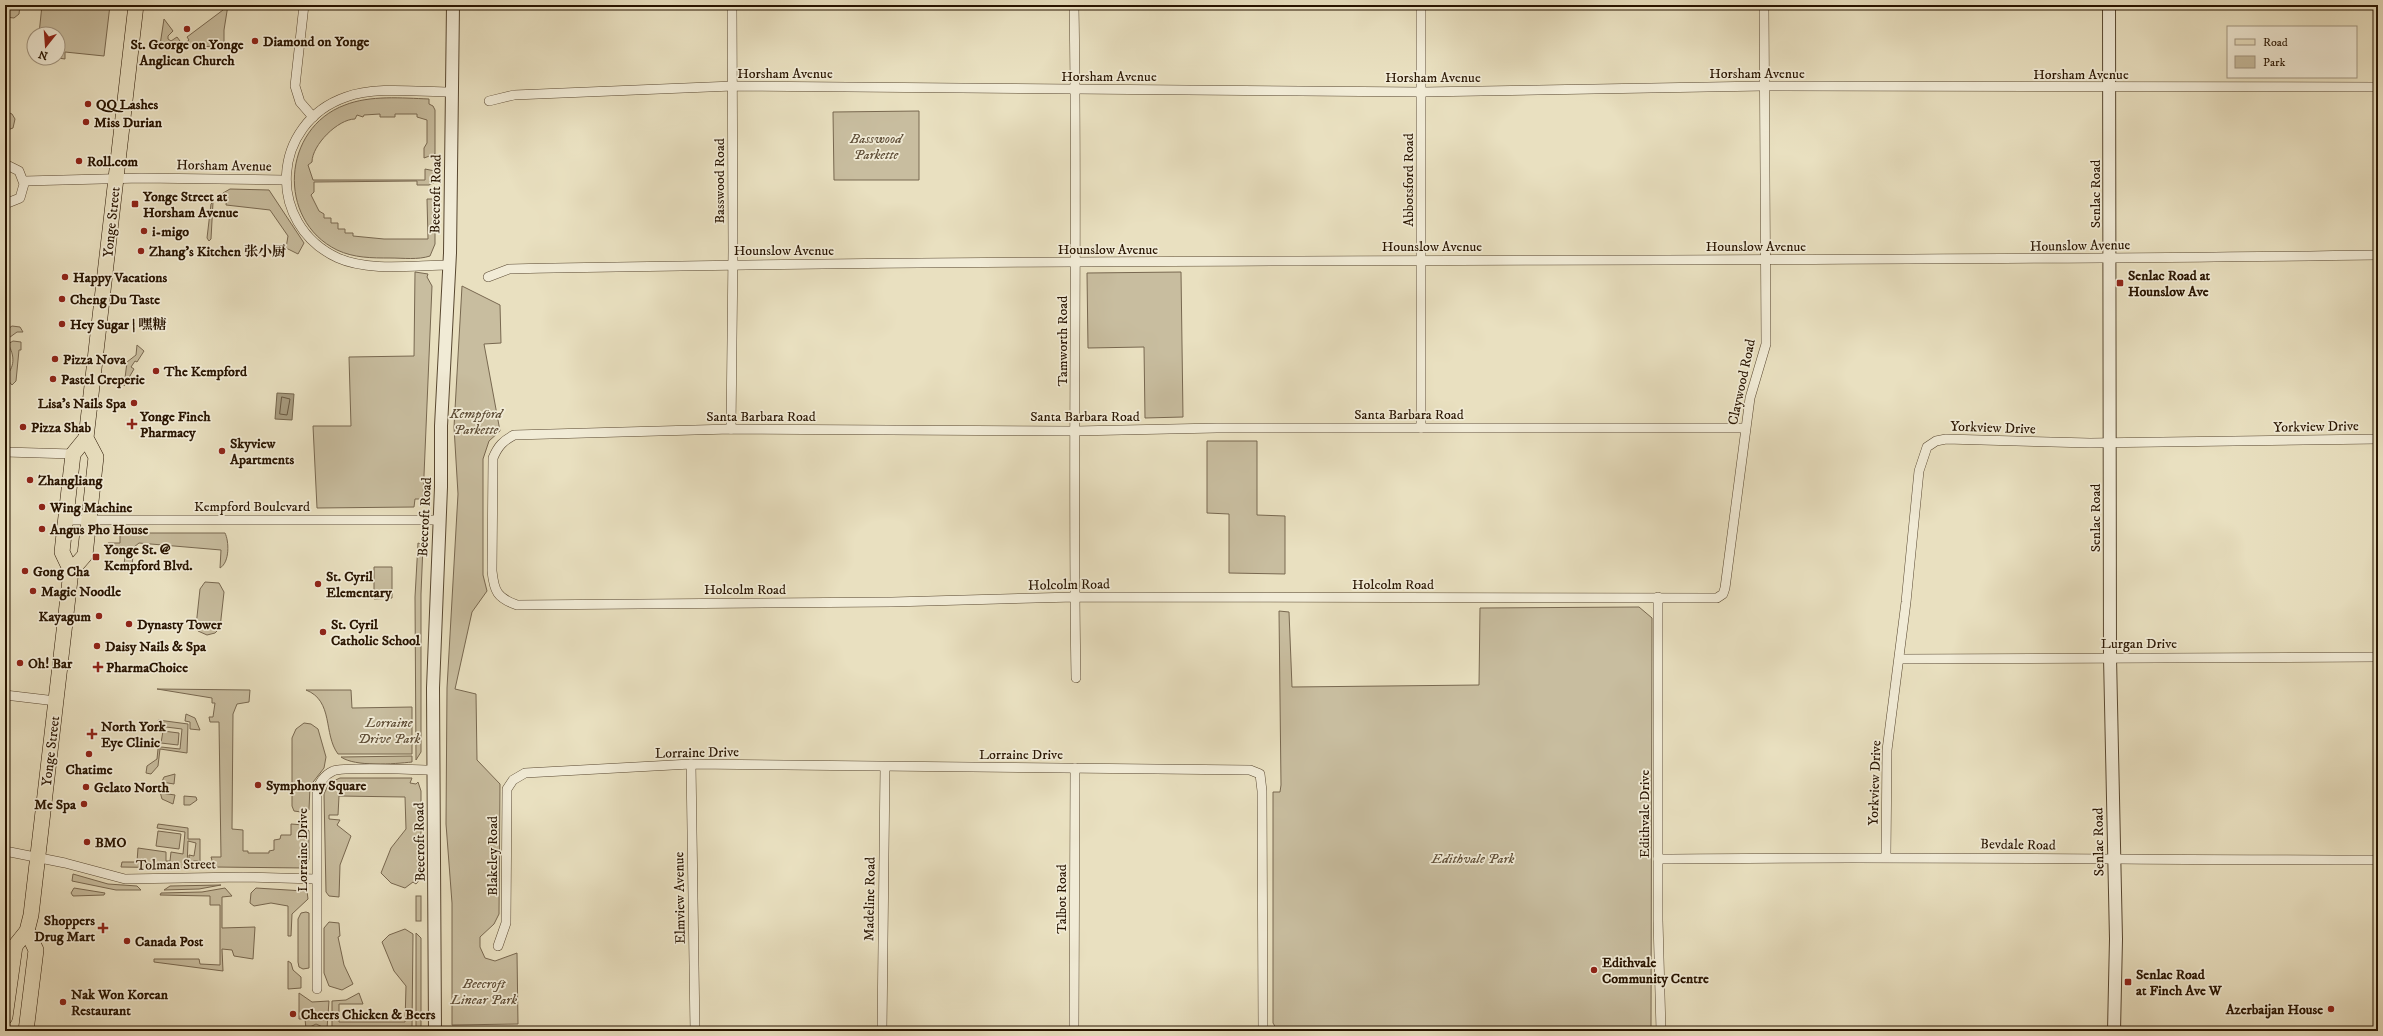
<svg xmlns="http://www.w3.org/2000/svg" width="2383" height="1036" viewBox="0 0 2383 1036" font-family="'IM FELL DW Pica','Noto Serif SC',serif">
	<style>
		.green { fill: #c8bd9f; stroke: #786850 }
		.water { fill: #a79b7f; stroke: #74654c }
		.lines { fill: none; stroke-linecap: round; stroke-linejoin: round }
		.shore { stroke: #685840; stroke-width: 1 }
		.minor-casing { stroke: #584730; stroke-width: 10 }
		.tertiary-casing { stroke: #584730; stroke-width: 14 }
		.primary-casing { stroke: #281400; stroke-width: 16 }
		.minor { stroke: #f1ebd6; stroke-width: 9 }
		.tertiary { stroke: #f1ebd6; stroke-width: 12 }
		.primary { stroke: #e9e0c0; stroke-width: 15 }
		.poi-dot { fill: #8f2418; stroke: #f1ebd6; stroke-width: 1.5 }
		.labels { text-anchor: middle; stroke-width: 3.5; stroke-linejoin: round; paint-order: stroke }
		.poi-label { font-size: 14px; font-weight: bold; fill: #281400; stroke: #f1ebd6; text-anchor: start }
		.street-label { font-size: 14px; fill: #281400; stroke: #f1ebd6 }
		.park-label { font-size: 14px; font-style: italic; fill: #604f38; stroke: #f1ebd6 }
	</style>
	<rect width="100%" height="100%" fill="#e9e0c0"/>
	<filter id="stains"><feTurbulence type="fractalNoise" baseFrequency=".005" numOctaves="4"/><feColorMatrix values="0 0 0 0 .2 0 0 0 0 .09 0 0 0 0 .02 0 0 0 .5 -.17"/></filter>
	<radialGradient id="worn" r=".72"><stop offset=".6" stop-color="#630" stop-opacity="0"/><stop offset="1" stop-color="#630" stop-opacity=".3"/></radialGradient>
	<g class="green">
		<path d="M5,5H20L19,14L14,18L5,17Z"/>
		<path d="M42,5H110L104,56L65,52V59L58,58V34H39Z"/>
		<path d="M219,5H228L224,30V47L160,45L164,19L173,31L168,36V39L171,41L177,37L183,45L189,40L187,37L223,10Z"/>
		<path d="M429,99V104L433,106L435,110V154L424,158V148L427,143V120L417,117V114H395V117H380V114L364,115L363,117L357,115L355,119C338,119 312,145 312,162L308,165L313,180H425V169L435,171V182L429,185H417V181L314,182V192L311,195L319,211L324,214V218H331V223H338V229H345V233H353V236L384,239H428L427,199H435V244L430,256C418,260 403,258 390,258C372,258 354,258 337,250C276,220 282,128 345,105C370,95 402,98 429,99Z"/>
		<path d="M5,111L12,114L15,119L13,128L5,131Z"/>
		<path d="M919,111V180H834L833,112Z"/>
		<path d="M230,189L269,190L304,243L298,254L286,248L288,236L270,210L226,205L227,195H223V193Z"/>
		<path d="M213,202L211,239L209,241L207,238L211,204Z"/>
		<path d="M415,272L428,274L427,277L432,286L423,499H415L414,507L317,508L313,426H351L349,357L414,356Z"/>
		<path d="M1181,272L1183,417L1145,418L1144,347L1088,348L1087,273Z"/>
		<path d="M462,286L500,305L501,343L484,344L500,431L489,441L483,459V575L487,591L472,612L455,689L476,694L477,760L500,784L499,914L494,924L480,937V947L485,958L495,961L517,953L518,1024L452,1025V903L446,824L447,688L458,494L454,427Z"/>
		<path d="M12,326L20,327L23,332H17L6,340L5,331Z"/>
		<path d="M13,341L21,342V350H19L16,381L12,385L5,377C15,367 15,356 8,344Z"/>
		<path d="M137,345L144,351L137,362L135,361L131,367L134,369L124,386L127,362L136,355Z"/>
		<path d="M1207,441H1257V515L1285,516V574L1229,573V514L1207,513Z"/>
		<path d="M120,533H225C229,541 230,562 220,568L221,550L139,543L134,547L132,565L124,564L126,550L111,549L106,554L108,543H120Z"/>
		<path d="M418,543L423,545L421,594V752L416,760L415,597Z"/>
		<path d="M374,567H392V598L374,599Z"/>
		<path d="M205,582L219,583L224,592L220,628L215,633L207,635L198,631L196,626L200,589Z"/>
		<path d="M1639,607L1652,618L1651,1031H1329L1276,1028L1273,1023V792H1280L1281,785L1279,611L1289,612L1292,687L1479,685L1480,608Z"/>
		<path d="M157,689L250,690L249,702L237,704L233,714L232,829L243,830V851H248V853H269V851L274,850V840L280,839L281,835H291V824L304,825L309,831V859L305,868L214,867L211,857H221L219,722H210L209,717H213L215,703H212V698Z"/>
		<path d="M306,690H351L352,708L412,707V754H338C323,734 334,701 306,690Z"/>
		<path d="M186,714L195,718L200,730L190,729V722L185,721Z"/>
		<path d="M158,720L188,724L187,753L160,749L158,766L151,774L146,773L147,766L157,759L158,749L161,747L180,749L182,729L158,726Z"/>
		<path d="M304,723L311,724L318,729L326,757L324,768L310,786L309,810L301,812L294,811L292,806V738L296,729Z"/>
		<path d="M163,731L179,733L178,745L161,743Z"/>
		<path d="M341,757L412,756V762C394,764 355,767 341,757Z"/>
		<path d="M175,774L174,784L162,782L161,793L175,795L173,804L162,799L159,788L164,777Z"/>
		<path d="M340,778H412L410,783L416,784L418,782L421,791V878L416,884L413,882L405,888L391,883L381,873L391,848L406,829L405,797L339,796L338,815H329V819L340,820L337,825L351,836L340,865L339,897L329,896L326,892L324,794L329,783Z"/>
		<path d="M184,796L196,797L197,800L190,805H184Z"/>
		<path d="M158,824L188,828V839H200V861H189V855L194,856L196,843L188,841L187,868L121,867L122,862H137L138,848L166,852V861H170L171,852L183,854L185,832L157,828Z"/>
		<path d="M158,831L181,834L179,849L156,846Z"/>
		<path d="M73,874L108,884L137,886L141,890H116L72,881Z"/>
		<path d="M221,885L199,889L164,890L170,886Z"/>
		<path d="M74,888L105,893L104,895L73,896L71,893Z"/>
		<path d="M225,888L232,896L222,897V928L255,927L253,959L234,956L232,950L222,949L223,971L154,962V959H199L200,964L220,965V905H210V896L160,895L161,893L202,892Z"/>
		<path d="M256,888L304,891L305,889L307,891L308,899L292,914L291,936H288V906L271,903L254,906L250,903L251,893Z"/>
		<rect x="416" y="896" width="5" height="25"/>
		<path d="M306,912L309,913V968L303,969L299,967L298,962V919L301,913Z"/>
		<path d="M329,922L339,923L340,936L338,937L344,965L353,984L342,990L329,986L324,973V928Z"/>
		<path d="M405,929L413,934L412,1029H332V1001L346,1000L359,993L363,1004H339V1022H405L406,986L394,971L382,942L389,935Z"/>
		<path d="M416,933L421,938V1027H416Z"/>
		<path d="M288,961L291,963L293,970L301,977V988L288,989Z"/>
		<path d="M299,993L312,1002L329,1001L327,1029L316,1024L306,1029L305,1019H299Z"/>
	</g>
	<path class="water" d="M277,393L294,394L292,420L275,419Z"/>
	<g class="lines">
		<path class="shore" d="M282,397L290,399L287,415L280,414Z"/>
		<g class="minor-casing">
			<g id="minor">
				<path d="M304,5L295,86L300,102L313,117"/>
				<path d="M1074,5C1078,229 1072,454 1076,678"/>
				<path d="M489,101L514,95L733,86L1422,92L1764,86L2378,87"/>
				<path d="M5,164L19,171L24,184L20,198L5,204"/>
				<path d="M24,181L141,178L285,180"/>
				<path d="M449,265C416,265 369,272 338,258C265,224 271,123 346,97C376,86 419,92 451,92"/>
				<path d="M488,277L509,269C1132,256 1755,264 2378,255"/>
				<path d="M1421,428V5"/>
				<path d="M1745,428H1217L1075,431L731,429L514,435C503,441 498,446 493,458L492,571C494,591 497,598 517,605L892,602L1075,597L1717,598L1723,594L1725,588L1750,398L1766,344L1764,5"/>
				<path d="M731,429L733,251L732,5"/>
				<path d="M5,452L73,454"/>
				<path d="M66,520H439"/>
				<path d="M1658,597V920L1661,1031"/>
				<path d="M1900,659L2378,657"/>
				<path d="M5,695L56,701"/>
				<path d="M691,764L695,1031"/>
				<path d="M5,851L65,863L125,879L243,877L316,879"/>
				<path d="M1886,856L1887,750L1906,602L1919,471L1927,447L1936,441L1946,439L2090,443L2378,439"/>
				<path d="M1658,859C1898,856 2138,860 2378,860"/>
				<path d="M498,946L506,923L507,789L513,780L525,773L691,764L1250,770L1260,774L1262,791L1263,1031"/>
				<path d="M317,989V793C318,784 324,775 333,771C345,766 415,770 433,770"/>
				<path d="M882,1031L885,767"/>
				<path d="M1074,1031L1075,768"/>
			</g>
		</g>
		<g class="tertiary-casing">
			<g id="tertiary">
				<path d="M2109,5L2110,657L2116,939L2114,1031"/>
				<path d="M435,1031L433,688L441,487V426L450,253L453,5"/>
			</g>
		</g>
		<g class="primary-casing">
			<g id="primary">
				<path d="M71,571L85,555L96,457L86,438L136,5"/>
				<path d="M5,1017L15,946L27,931L31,915L71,571L62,552L73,454L86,438"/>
				<path d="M26,1031L36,950L27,931"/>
			</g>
		</g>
		<use href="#minor" class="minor"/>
		<use href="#tertiary" class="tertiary"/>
		<use href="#primary" class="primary"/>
	</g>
	<g class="poi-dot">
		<circle cx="187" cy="29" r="4"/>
		<circle cx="255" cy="41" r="4"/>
		<circle cx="88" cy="104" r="4"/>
		<circle cx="86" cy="122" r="4"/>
		<circle cx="79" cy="161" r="4"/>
		<rect x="131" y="200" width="8" height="8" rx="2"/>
		<circle cx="144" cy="231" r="4"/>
		<circle cx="141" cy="251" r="4"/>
		<circle cx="65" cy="277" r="4"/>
		<rect x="2116" y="279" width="8" height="8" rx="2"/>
		<circle cx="62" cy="299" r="4"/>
		<circle cx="62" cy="324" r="4"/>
		<circle cx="55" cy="359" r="4"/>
		<circle cx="156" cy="371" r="4"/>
		<circle cx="53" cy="379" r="4"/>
		<circle cx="134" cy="403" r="4"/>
		<path d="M130 418h4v4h4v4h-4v4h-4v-4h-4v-4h4z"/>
		<circle cx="23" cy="427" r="4"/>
		<circle cx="222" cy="451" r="4"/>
		<circle cx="30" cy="480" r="4"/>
		<circle cx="42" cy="507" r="4"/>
		<circle cx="42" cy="529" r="4"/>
		<rect x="92" y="553" width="8" height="8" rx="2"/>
		<circle cx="25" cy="571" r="4"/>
		<circle cx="318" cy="584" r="4"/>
		<circle cx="33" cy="591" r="4"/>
		<circle cx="99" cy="616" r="4"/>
		<circle cx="129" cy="624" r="4"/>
		<circle cx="323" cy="632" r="4"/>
		<circle cx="97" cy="646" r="4"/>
		<circle cx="20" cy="663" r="4"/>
		<path d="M96 661h4v4h4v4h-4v4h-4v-4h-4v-4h4z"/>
		<path d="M90 728h4v4h4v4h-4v4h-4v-4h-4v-4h4z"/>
		<circle cx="89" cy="754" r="4"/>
		<circle cx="258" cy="785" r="4"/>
		<circle cx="86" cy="787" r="4"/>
		<circle cx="84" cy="804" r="4"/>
		<circle cx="87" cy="842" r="4"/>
		<path d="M101 922h4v4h4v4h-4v4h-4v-4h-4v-4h4z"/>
		<circle cx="127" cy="941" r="4"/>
		<circle cx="1594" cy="970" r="4"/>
		<rect x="2124" y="978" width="8" height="8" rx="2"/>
		<circle cx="63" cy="1002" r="4"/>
		<circle cx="2331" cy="1009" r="4"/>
		<circle cx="293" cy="1014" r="4"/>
	</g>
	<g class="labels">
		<g class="poi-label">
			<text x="263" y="46">Diamond on Yonge</text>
			<text x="187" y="49" text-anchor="middle">St. George on Yonge<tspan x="187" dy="16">Anglican Church</tspan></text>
			<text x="96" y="109">QQ Lashes</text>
			<text x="94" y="127">Miss Durian</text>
			<text x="87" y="166">Roll.com</text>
			<text x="143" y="201">Yonge Street at<tspan x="143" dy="16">Horsham Avenue</tspan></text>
			<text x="152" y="236">i-migo</text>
			<text x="149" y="256">Zhang's Kitchen 张小厨</text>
			<text x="2128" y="280">Senlac Road at<tspan x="2128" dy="16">Hounslow Ave</tspan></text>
			<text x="73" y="282">Happy Vacations</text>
			<text x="70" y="304">Cheng Du Taste</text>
			<text x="70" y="329">Hey Sugar | 嘿糖</text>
			<text x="63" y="364">Pizza Nova</text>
			<text x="164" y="376">The Kempford</text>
			<text x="61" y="384">Pastel Creperie</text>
			<text x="126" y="408" text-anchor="end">Lisa’s Nails Spa</text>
			<text x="140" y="421">Yonge Finch<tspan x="140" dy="16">Pharmacy</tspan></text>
			<text x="31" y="432">Pizza Shab</text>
			<text x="230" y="448">Skyview<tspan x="230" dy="16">Apartments</tspan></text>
			<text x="38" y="485">Zhangliang</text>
			<text x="50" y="512">Wing Machine</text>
			<text x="50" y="534">Angus Pho House</text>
			<text x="104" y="554">Yonge St. @<tspan x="104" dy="16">Kempford Blvd.</tspan></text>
			<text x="33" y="576">Gong Cha</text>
			<text x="326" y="581">St. Cyril<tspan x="326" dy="16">Elementary</tspan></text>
			<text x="41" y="596">Magic Noodle</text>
			<text x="91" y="621" text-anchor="end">Kayagum</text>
			<text x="137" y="629">Dynasty Tower</text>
			<text x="331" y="629">St. Cyril<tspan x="331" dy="16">Catholic School</tspan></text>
			<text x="105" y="651">Daisy Nails &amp; Spa</text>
			<text x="28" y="668">Oh! Bar</text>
			<text x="106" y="672">PharmaChoice</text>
			<text x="101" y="731">North York<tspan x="101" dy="16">Eye Clinic</tspan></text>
			<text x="89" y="774" text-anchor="middle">Chatime</text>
			<text x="266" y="790">Symphony Square</text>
			<text x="94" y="792">Gelato North</text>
			<text x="76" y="809" text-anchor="end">Me Spa</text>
			<text x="95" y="847">BMO</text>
			<text x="95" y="925" text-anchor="end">Shoppers<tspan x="95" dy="16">Drug Mart</tspan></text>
			<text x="135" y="946">Canada Post</text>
			<text x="1602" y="967">Edithvale<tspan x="1602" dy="16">Community Centre</tspan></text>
			<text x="2136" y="979">Senlac Road<tspan x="2136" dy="16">at Finch Ave W</tspan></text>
			<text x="71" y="999">Nak Won Korean<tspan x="71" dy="16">Restaurant</tspan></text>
			<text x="2323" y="1014" text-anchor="end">Azerbaijan House</text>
			<text x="301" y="1019">Cheers Chicken &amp; Beers</text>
		</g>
		<g class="street-label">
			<text x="785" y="78">Horsham Avenue</text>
			<text x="1757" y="78">Horsham Avenue</text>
			<text x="2081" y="79">Horsham Avenue</text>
			<text x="1109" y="81">Horsham Avenue</text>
			<text x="1433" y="82">Horsham Avenue</text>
			<text transform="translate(224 165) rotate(1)" y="5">Horsham Avenue</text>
			<text transform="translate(1408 180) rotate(-90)" y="5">Abbotsford Road</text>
			<text transform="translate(719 181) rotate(-90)" y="5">Basswood Road</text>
			<text transform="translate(435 194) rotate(-89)" y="5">Beecroft Road</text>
			<text transform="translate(2095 194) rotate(-90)" y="5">Senlac Road</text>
			<text transform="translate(111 222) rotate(-84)" y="5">Yonge Street</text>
			<text transform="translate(2080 245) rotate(-1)" y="5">Hounslow Avenue</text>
			<text x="1432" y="251">Hounslow Avenue</text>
			<text x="1756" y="251">Hounslow Avenue</text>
			<text x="1108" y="254">Hounslow Avenue</text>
			<text x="784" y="255">Hounslow Avenue</text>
			<text transform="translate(1062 341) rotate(-90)" y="5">Tamworth Road</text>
			<text transform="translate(1741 382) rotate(-78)" y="5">Claywood Road</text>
			<text x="1409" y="419">Santa Barbara Road</text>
			<text x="761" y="421">Santa Barbara Road</text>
			<text x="1085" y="421">Santa Barbara Road</text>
			<text transform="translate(2316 426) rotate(-1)" y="5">Yorkview Drive</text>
			<text transform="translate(1993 427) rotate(2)" y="5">Yorkview Drive</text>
			<text x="252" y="511">Kempford Boulevard</text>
			<text transform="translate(424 517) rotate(-87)" y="5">Beecroft Road</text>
			<text transform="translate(2095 518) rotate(-90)" y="5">Senlac Road</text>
			<text transform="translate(1069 584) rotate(-1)" y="5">Holcolm Road</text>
			<text x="1393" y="589">Holcolm Road</text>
			<text x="745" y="594">Holcolm Road</text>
			<text x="2139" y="648">Lurgan Drive</text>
			<text transform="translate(50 751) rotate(-83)" y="5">Yonge Street</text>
			<text transform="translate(697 752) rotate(-1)" y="5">Lorraine Drive</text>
			<text x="1021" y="759">Lorraine Drive</text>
			<text transform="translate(1874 783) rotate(-88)" y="5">Yorkview Drive</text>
			<text transform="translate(1644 814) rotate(-90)" y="5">Edithvale Drive</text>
			<text transform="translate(419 842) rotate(-91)" y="5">Beecroft Road</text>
			<text transform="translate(2098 842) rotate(-91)" y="5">Senlac Road</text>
			<text transform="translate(2018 844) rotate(1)" y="5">Bevdale Road</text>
			<text transform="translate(302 850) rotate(-90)" y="5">Lorraine Drive</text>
			<text transform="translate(492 856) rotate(-90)" y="5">Blakeley Road</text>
			<text transform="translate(176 864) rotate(-1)" y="5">Tolman Street</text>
			<text transform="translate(679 898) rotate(-91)" y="5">Elmview Avenue</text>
			<text transform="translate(869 899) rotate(-89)" y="5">Madeline Road</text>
			<text transform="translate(1061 899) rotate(-90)" y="5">Talbot Road</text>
		</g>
		<g class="park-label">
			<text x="876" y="143">Basswood<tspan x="876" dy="16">Parkette</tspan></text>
			<text x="476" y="418">Kempford<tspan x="476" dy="16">Parkette</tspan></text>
			<text x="389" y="727">Lorraine<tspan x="389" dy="16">Drive Park</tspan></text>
			<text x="1473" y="863">Edithvale Park</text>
			<text x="484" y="988">Beecroft<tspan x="484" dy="16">Linear Park</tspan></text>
		</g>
	</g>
	<rect width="2383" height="1036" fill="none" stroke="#e9e0c0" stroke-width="20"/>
	<rect x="6" y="6" width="2371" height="1024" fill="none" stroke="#281400" stroke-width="2"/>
	<rect x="10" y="10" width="2363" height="1016" fill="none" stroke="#281400"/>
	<rect x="2227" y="26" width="130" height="52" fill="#f1ebd6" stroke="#a19580"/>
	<rect x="2235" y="39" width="20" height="6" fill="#e9e0c0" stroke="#a19580"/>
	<text x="2263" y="46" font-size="12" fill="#281400">Road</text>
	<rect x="2235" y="56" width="20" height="12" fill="#c8bd9f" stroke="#a19580"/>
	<text x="2263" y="66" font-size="12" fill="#281400">Park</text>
	<g transform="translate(46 46) rotate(197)"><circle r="19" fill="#f1ebd6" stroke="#a19580"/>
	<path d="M0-3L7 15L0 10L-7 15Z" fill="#8f2418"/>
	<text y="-6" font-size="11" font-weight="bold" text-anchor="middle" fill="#281400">N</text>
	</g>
	<rect width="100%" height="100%" filter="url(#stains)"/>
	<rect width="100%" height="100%" fill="url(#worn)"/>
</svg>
